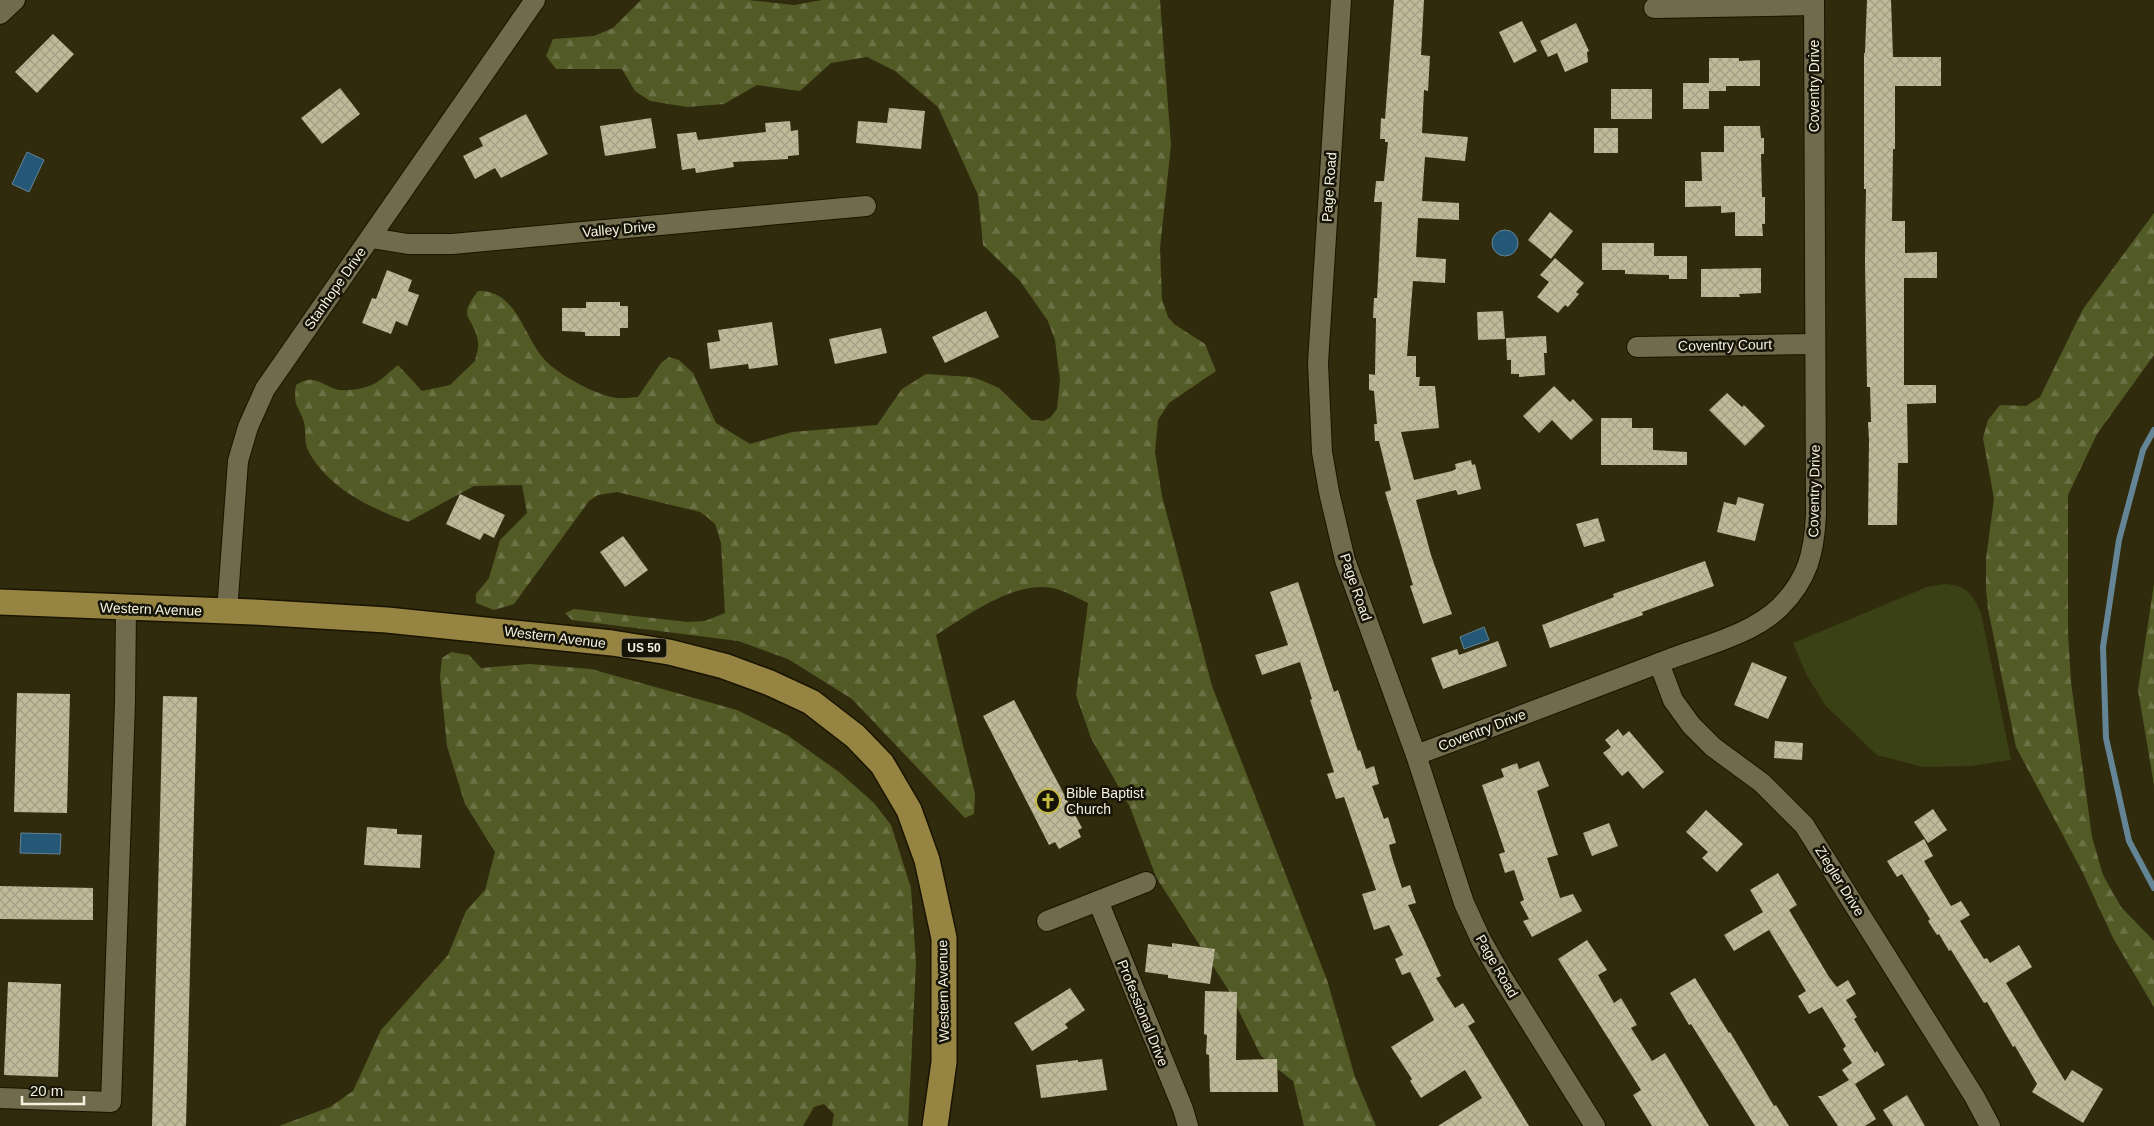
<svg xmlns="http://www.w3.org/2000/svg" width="2154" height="1126" viewBox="0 0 2154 1126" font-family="Helvetica,sans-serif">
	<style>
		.grass { fill: #3a4115 }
		.forest { fill: url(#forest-firs) }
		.water { fill: #255776; stroke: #638596 }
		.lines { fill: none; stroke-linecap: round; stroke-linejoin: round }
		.stream { stroke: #638596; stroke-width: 6 }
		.building { fill: url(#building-cross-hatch) }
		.minor-casing { stroke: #191300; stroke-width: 22 }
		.major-casing { stroke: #191300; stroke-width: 28 }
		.minor { stroke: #706b4c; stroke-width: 20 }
		.major { stroke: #968442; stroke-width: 25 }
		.labels { text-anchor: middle; stroke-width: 5; stroke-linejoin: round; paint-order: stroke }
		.shield { fill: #161407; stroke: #b1af9f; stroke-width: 1 }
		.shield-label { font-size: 12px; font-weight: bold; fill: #f4f1e0 }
		.street-label { font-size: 14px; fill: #f4f1e0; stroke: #161407 }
		.poi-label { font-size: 14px; fill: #f4f1e0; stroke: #161407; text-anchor: start }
	</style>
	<defs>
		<pattern id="forest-firs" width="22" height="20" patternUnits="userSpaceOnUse" patternTransform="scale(1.25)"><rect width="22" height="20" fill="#525a26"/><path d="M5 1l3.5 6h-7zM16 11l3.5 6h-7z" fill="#6c7245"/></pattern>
		<pattern id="building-cross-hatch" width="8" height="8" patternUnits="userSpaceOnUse" patternTransform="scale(1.25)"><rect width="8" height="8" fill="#c0ba98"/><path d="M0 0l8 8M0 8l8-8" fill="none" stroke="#a29e83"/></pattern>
	</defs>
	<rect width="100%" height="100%" fill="#312b0d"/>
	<path class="grass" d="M1945,584C1968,586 1971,593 1981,613L2011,760L1970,766L1923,767L1877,755L1826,706L1806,674L1793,643L1927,587Z"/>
	<g class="forest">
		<path d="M641,0H748L794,5L822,0H1160L1171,145L1160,248L1162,299L1168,317L1174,324L1205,344L1216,371L1169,403L1158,420L1155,452L1162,496L1212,686L1327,980L1355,1077L1376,1126H1304L1293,1081L1261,1056L1229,991L1156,877L1130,807L1091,738L1076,695L1088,603C1077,598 1064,590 1052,588C1013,581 967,616 936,635L975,794L974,814L965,818L852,699L788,659L738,641L572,620L565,613L574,609L687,622L705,621L725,613L721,543L715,524L707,517L700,512L617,492L598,495L589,501L514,604L494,610L476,603V594L489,578L500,540L527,513L522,485L474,486L408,522C371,508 329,489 309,452C304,444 306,431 304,422C298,404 293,407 296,385C314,374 318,383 335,389C345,392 364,389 374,384C382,380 390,371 398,365L422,391L450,385L475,361C476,356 479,347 478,341C473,314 456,320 478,291C517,290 523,336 544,359C558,375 597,396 618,398C624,399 631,397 638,397L661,363L669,357L679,360L693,373L716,423L750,444L792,432L877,425L902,389L926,374L971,377L981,380L999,388L1032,420L1043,421L1051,417L1057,409L1060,380L1055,340L1048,321L1020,281L983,245L978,195L938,107L895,71L867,57L831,63L800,91L757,85L724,104L687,107L650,101L635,91L622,69H556L546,56L553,39L594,36L613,28Z"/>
		<path d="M2154,213V355L2097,434L2068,495V633L2071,682L2092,837L2103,875L2121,907L2154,941V1007L2113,938L2083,873L2016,747L1988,609L1986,588V559L1994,499L1983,438L1988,420L2000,405L2026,406L2040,397L2083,309Z"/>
		<path d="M2154,584V785L2138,690Z"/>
		<path d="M451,652L469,655L481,668L529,664L591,669L737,710L787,735L839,772L874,803L891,825L911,888L916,963L908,1126H832L834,1114L824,1104L814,1107L803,1126H279L330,1107L353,1091L381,1030L448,955L466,911L485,890L495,852L465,804L447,746L440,676L442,658Z"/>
	</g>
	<g class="water">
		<path d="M27,152L44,160L29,192L12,184Z"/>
		<circle cx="1505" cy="243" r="13"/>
		<path d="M1484,627L1489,640L1464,649L1460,637Z"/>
		<path d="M21,833L61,834L60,854L20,853Z"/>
	</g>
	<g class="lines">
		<path class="stream" d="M2154,430L2143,450L2119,540L2103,647L2106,738L2129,841L2154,888"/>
	</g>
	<g class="building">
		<path d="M1394,0H1424L1421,55L1430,56L1428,91L1424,90L1422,133L1468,137L1465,161L1425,157L1422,201L1459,203V220L1418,218L1416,257L1446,259L1445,283L1413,281L1407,356H1416V377H1420L1419,386H1435L1439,428L1401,432L1414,480L1452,471L1456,469L1455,464L1471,460L1472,465L1475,464L1481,489L1458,495L1456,490L1416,500L1431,555L1452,614L1423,624L1410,586L1413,585L1385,492L1391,490L1379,441H1375L1374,424H1377L1374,391L1369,390V374L1375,375L1376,318H1373L1374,298H1377L1382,202H1374L1376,181H1384L1388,142H1385V139H1380L1381,118L1385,119Z"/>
		<path d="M1867,0H1891L1893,57H1941V86H1895V149H1893L1892,221H1905V253L1937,252V278H1904V385H1936V403L1907,404L1908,463H1898L1897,525H1868L1869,440L1868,422H1871L1870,387H1867L1865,261L1866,189H1864V53H1865Z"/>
		<path d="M1522,21L1537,51L1514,63L1499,32Z"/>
		<path d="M1576,23L1589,51L1587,52L1588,62L1565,72L1557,53L1548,57L1540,41Z"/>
		<path d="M53,34L74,54L37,93L15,72Z"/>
		<path d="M1709,58H1739V61L1760,60V86H1726V91H1709Z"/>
		<rect x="1683" y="83" width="26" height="26"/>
		<path d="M340,88L360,114L322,144L301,118Z"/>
		<rect x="1611" y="89" width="41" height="30"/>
		<path d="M889,108L925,111L921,149L856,143L858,121L887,123Z"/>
		<path d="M526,114L548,154L501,178L495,168L475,179L463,156L483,146L479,138Z"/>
		<path d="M651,118L656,148L605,156L600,126Z"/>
		<path d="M790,121L791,131L798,130L799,155L788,156V159L733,162L734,167L696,173L695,168L682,170L677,134L696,132L698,140L766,132L765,123Z"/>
		<path d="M1724,126H1760L1761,138H1764V154H1761L1762,197H1765V224H1762L1763,236H1735V212L1721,213V206L1685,207V181H1702L1701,152H1724Z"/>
		<rect x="1594" y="128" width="24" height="25"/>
		<path d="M1550,212L1573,231L1551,259L1528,240Z"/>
		<path d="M1602,243H1654V256H1687V279H1669V275L1625,274V270H1602Z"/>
		<path d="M1555,258L1584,283L1576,292L1579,294L1568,307L1565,305L1558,313L1537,297L1549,282L1540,275Z"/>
		<path d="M1761,268V293L1739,294L1740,297H1701V269Z"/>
		<path d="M387,270L412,280L408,291L419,295L407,326L396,321L391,334L362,323L372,298L376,299Z"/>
		<path d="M586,302H620V306H628V328H620V336H585V332L562,331V308H586Z"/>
		<path d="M986,311L999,337L945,363L932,337Z"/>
		<path d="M1503,311L1505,339L1478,340L1477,312Z"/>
		<path d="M772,322L778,365L749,369L748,364L710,369L707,343L720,341L718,330Z"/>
		<path d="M881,328L887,353L835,364L829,339Z"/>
		<path d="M1546,336L1547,353H1544L1545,375L1519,377V374H1511V360H1507L1506,338Z"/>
		<path d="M1554,386L1570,402L1573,399L1593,420L1571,440L1552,420L1539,433L1523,416Z"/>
		<path d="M1727,393L1742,407L1744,405L1765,426L1745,446L1709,410Z"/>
		<path d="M1601,418H1632V428H1653V450L1687,452V465H1601Z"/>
		<path d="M460,494L505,515L494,538L484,533L480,540L446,524Z"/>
		<path d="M1738,497L1764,504L1755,541L1717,532L1724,502L1736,505Z"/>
		<path d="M1598,518L1605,541L1584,547L1576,524Z"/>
		<path d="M623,536L648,570L625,587L600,552Z"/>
		<path d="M1705,561L1714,586L1642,612L1643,615L1550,648L1542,625L1614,597L1613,594Z"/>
		<path d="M1298,582L1334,692L1338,690L1358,751L1360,750L1366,769L1374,766L1379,784L1372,786L1384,819L1388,817L1396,843L1389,845L1392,857L1402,888L1410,885L1416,903L1408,905L1441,976L1436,978L1455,1008L1463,1003L1475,1022L1468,1026L1529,1126H1438L1482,1098L1465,1070L1421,1098L1410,1081L1412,1079L1391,1047L1434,1020L1410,972L1402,975L1395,959L1403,955L1389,925L1374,930L1362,894L1376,890L1344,797L1336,799L1327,774L1334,772L1310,700L1312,699L1300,662L1262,675L1255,655L1288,645L1270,592Z"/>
		<path d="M1498,641L1507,666L1443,689L1431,658L1457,649L1459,655Z"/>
		<path d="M1752,662L1787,677L1768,719L1734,705Z"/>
		<path d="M17,693L70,694L67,813L14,812Z"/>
		<path d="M163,696L197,697L186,1126H152Z"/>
		<path d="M1014,700L1082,828L1078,830L1081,837L1059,849L1055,842L1049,845L983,716Z"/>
		<path d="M1618,729L1623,736L1629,731L1664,772L1643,789L1628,771L1622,776L1603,753L1611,747L1605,740Z"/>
		<path d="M1775,741L1803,743L1802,760L1774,758Z"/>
		<path d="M1539,761L1549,786L1537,791L1558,855L1547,858L1560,898L1573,894L1582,911L1532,937L1523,921L1529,919L1520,902L1524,900L1514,870L1505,873L1499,854L1505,852L1482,785L1504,777L1501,769L1517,763L1519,769Z"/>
		<path d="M1933,809L1947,830L1928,843L1914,822Z"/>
		<path d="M1706,810L1743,844L1717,872L1702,858L1708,852L1686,832Z"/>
		<path d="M1609,823L1618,846L1592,856L1583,833Z"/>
		<path d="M367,827L397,829V834L422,835L420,868L364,865Z"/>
		<path d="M1924,839L1933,856L1924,861L1951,906L1961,901L1970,915L1960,921L1984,959L1987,958L1990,963L2019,945L2032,967L2006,983L2065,1081L2072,1070L2103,1089L2083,1123L2032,1092L2037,1084L2015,1046L2013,1047L1987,1002L1984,1003L1951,950L1949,951L1939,934L1937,935L1928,921L1930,919L1902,874L1897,877L1887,861Z"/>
		<path d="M1778,873L1797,905L1789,910L1829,977L1837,987L1848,980L1856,994L1846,1000L1857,1017L1854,1019L1875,1053L1877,1051L1885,1065L1855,1084L1876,1119L1865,1126H1838L1818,1096H1822L1849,1080L1842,1070L1852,1063L1843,1049L1846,1046L1822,1007L1809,1014L1798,996L1806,991L1769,930L1734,951L1724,935L1763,912L1750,890Z"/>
		<path d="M0,886L93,888V920L0,919Z"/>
		<path d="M1587,940L1607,970L1598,975L1614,1003L1621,998L1637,1025L1631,1028L1652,1061L1665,1053L1709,1126H1652L1633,1095L1641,1090L1558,959Z"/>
		<path d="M1172,943L1215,949L1210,984L1168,978V975L1145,972L1148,944L1172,947Z"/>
		<path d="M1695,978L1729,1033L1730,1032L1774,1106L1776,1105L1789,1126H1755L1691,1024L1689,1025L1670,993Z"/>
		<path d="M8,982L61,984L58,1077L4,1075Z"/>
		<path d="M1070,988L1085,1010L1065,1024L1068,1028L1032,1051L1014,1023Z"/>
		<path d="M1205,991L1237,992L1236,1060L1277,1059L1278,1092H1210L1209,1055L1206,1054L1207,1035L1204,1034Z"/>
		<path d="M1102,1059L1107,1090L1041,1098L1036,1065L1078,1060V1062Z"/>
		<path d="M1907,1095L1925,1126H1893L1883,1110Z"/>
	</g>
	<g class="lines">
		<g class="minor-casing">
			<g id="minor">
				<path d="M1341,0L1318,363L1322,452L1329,492L1345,560L1416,755L1464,903L1481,940L1502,977L1595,1126"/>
				<path d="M1654,8L1814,5"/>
				<path d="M0,14L15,0"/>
				<path d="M371,238L408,244H452L866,206"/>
				<path d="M1637,347L1814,344"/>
				<path d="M227,612L238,461L248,427L265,389L535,0"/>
				<path d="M1659,663L1673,700L1691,725L1713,747L1762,783L1804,825L1974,1096L1990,1126"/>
				<path d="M1416,755C1500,724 1584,692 1667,660C1703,646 1753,634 1780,607C1808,579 1814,553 1816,515L1814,0"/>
				<path d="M1098,901L1183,1109L1188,1126"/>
				<path d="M1047,921L1146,882"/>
				<path d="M0,1098L111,1102L125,702L126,607"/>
			</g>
		</g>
		<g class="major-casing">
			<path id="major" d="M0,602L253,612L387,620L612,643L669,652L724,666L770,683L811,702L855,736L882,764L909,810L927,860L944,938V1062L935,1126"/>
		</g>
		<use href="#minor" class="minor"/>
		<use href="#major" class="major"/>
	</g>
	<defs>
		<g id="church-ring" transform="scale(1.25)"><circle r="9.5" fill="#161407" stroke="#c4bc3e" stroke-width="1.5"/><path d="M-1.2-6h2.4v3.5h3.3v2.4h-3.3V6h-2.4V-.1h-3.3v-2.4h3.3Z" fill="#c4bc3e"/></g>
	</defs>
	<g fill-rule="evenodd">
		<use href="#church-ring" x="1048" y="801"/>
	</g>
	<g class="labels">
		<rect class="shield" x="621.5" y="638.5" width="45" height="19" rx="4"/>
		<g class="shield-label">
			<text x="644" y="652">US 50</text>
		</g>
		<g class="street-label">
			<text transform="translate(1814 86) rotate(-90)" y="5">Coventry Drive</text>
			<text transform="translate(1329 187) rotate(-86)" y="5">Page Road</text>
			<text transform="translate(619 229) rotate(-5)" y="5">Valley Drive</text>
			<text transform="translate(335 288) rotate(-55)" y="5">Stanhope Drive</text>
			<text transform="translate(1725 345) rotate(-1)" y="5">Coventry Court</text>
			<text transform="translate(1814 491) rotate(-89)" y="5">Coventry Drive</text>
			<text transform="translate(1356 587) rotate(71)" y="5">Page Road</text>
			<text transform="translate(151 609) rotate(2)" y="5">Western Avenue</text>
			<text transform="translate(555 637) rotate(7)" y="5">Western Avenue</text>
			<text transform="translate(1482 730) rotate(-21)" y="5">Coventry Drive</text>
			<text transform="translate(1840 881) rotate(58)" y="5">Ziegler Drive</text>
			<text transform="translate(1497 966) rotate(60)" y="5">Page Road</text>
			<text transform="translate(943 991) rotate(-91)" y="5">Western Avenue</text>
			<text transform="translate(1143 1013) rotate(68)" y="5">Professional Drive</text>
		</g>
		<g class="poi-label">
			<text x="1066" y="798">Bible Baptist<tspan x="1066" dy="16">Church</tspan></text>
		</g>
	</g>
	<path d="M22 1096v8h62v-8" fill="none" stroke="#f4f1e0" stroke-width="2.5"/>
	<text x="30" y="1096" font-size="15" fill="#f4f1e0" stroke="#161407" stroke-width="4" paint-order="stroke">20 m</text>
</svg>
